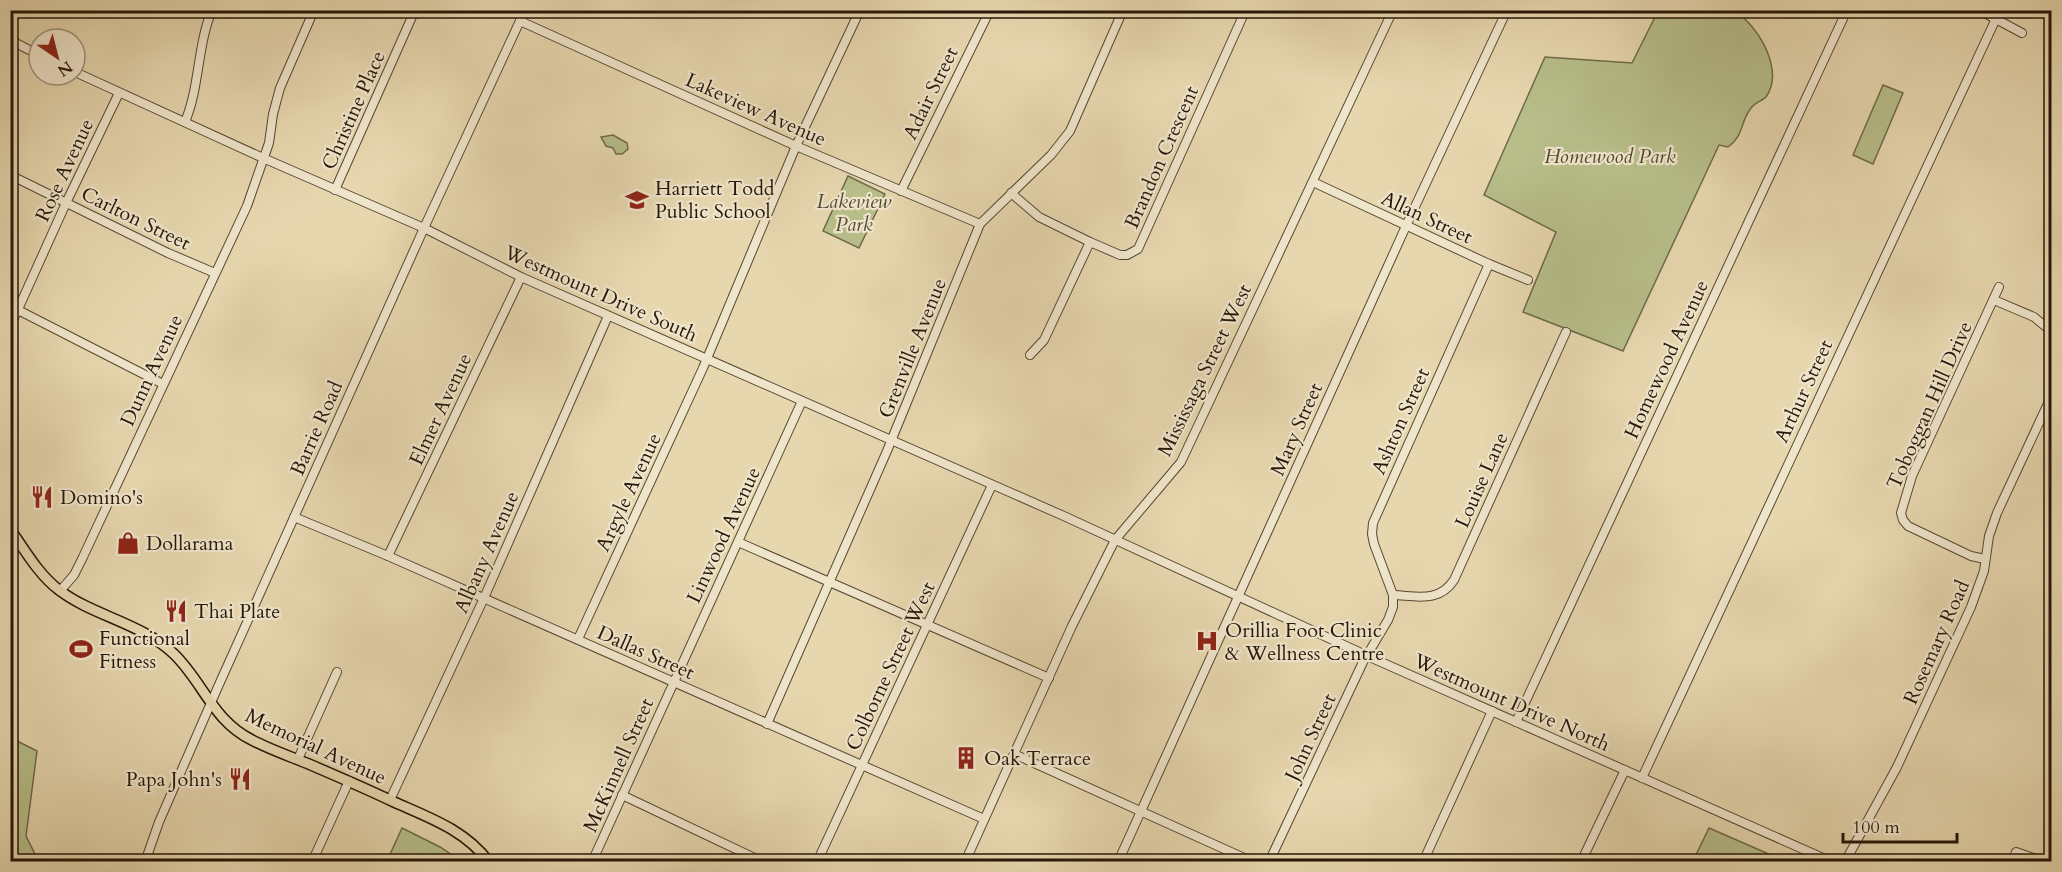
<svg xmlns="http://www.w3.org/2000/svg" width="2062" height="872" viewBox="0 0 2062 872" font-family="Cardo,serif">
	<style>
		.green { fill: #b7be8a; stroke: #6f6a49; stroke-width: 1.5 }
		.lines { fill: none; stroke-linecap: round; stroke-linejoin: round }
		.minor-casing { stroke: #574632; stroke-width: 10 }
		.major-casing { stroke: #271608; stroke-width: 12 }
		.minor { stroke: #efe5cb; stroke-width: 8 }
		.major { stroke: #e7d7af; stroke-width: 9 }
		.labels { text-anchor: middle; stroke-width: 4.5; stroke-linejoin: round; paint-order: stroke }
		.street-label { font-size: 20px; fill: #271608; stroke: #efe5cb }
		.park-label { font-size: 20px; font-style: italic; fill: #52482f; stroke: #efe5cb }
		.poi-label { font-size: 20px; fill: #271608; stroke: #efe5cb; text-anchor: start }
	</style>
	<rect width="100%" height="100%" fill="#e7d7af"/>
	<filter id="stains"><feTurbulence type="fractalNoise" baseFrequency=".00333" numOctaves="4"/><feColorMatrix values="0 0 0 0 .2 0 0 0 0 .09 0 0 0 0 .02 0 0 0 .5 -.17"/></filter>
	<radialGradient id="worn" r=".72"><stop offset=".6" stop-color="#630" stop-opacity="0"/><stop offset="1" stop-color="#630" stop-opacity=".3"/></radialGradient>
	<g class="green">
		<path d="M1667,11H1739C1743,19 1748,21 1753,28C1767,45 1781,76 1766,97C1762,101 1754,103 1751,108C1740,122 1744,136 1728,147L1719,145L1623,351L1523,312L1556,232L1484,195L1545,57L1632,63L1656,15Z"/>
		<path d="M1883,85L1903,93L1873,164L1853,155Z"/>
		<path d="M613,135L627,143L628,149L622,154H616L613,148L606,146L601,137Z"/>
		<path d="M848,176L885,194L859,248L823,231Z"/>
		<path d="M11,738L37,751L26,836L35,854L42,861H11Z"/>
		<path d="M402,828L440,847L461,861H387Z"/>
		<path d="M1709,828L1785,861H1693Z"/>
	</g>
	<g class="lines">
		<g class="minor-casing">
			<g id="minor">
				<path d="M1979,10L2022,33"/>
				<path d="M520,21L796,146L980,224"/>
				<path d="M10,40L39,55"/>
				<path d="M75,72L263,158L424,228L521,277L1066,517L1372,658L1832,862"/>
				<path d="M185,122C200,86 197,46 212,10"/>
				<path d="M10,175L168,253L215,273"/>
				<path d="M1313,182L1489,264L1528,280"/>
				<path d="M335,190L415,10"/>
				<path d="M901,191L990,10"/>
				<path d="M1011,193L1039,217L1090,242L1120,255H1127L1138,249L1242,18L1243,10"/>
				<path d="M1994,300L2034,317L2052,332"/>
				<path d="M18,310L163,384"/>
				<path d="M10,327L66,203L119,93"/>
				<path d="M1030,355L1044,340L1090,242"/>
				<path d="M294,517L388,556L984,819"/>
				<path d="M738,542L1049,678"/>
				<path d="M388,556L521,277"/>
				<path d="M1985,559L1971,556L1908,526L1903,520L1901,513L1912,476L1999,287"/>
				<path d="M60,591L74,575L83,557L247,206L269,143L273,114L280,88L314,10"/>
				<path d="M1393,595C1417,596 1439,603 1454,580L1566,332"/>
				<path d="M578,639L703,368L796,146L860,10"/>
				<path d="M1516,722L1847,10"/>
				<path d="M767,724L887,451L980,224L1051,155L1070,131L1123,10"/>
				<path d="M1014,754L1253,862"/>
				<path d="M298,759L337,672"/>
				<path d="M1642,778L2000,10"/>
				<path d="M622,795L763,862"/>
				<path d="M390,800L484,598L608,316"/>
				<path d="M145,862L159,822L217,689L424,228L525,10"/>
				<path d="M312,862L349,781"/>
				<path d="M592,862L802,401"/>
				<path d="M817,862L992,485"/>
				<path d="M965,862L1072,626L1115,540L1181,462L1393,10"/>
				<path d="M1118,862L1406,226L1507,10"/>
				<path d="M1269,862L1363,662L1388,620L1393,607V595L1374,544L1372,534L1373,523L1489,264"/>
				<path d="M1423,862L1492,711"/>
				<path d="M1581,862L1625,770"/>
				<path d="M1845,862L1897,767L1971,607L1984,571L1989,536L1997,513L2052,395"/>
				<path d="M2012,862L2016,852L2045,862"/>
			</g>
		</g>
		<g class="major-casing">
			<path id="major" d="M10,529C25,550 38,574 59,590C93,616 142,623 174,654C203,682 213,721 252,740C271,750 292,757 311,765C339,777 367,789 394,802C430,818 465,830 489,862"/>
		</g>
		<use href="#minor" class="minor"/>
		<use href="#major" class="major"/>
	</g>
	<defs>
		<g id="school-bare" transform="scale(1.8)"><path d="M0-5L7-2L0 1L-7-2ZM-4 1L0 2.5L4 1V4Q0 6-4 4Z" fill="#8f2418" stroke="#efe5cb" stroke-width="2.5" paint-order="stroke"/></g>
		<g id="restaurant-bare" transform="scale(1.8)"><path d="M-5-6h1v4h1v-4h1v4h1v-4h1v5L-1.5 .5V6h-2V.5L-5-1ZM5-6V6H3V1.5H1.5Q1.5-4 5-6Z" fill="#8f2418" stroke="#efe5cb" stroke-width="2.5" paint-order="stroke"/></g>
		<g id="shop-bare" transform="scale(1.8)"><path d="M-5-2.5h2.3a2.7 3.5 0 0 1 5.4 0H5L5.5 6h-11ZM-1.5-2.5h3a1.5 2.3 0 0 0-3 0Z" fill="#8f2418" stroke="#efe5cb" stroke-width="2.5" paint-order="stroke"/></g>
		<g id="hospital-bare" transform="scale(1.8)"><path d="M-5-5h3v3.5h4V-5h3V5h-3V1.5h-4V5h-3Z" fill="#8f2418" stroke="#efe5cb" stroke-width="2.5" paint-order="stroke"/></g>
		<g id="stadium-bare" transform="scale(1.8)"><path d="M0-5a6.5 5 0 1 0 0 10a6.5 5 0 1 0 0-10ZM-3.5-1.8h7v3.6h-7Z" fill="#8f2418" stroke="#efe5cb" stroke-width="2.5" paint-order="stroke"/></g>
		<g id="building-bare" transform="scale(1.8)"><path d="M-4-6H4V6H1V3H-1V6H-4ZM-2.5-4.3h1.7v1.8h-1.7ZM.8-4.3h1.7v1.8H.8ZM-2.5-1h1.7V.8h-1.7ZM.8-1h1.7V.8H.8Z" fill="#8f2418" stroke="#efe5cb" stroke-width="2.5" paint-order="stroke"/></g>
	</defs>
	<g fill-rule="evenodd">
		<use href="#school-bare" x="637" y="200"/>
		<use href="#restaurant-bare" x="42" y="497"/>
		<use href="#shop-bare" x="128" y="543"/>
		<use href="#restaurant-bare" x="176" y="611"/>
		<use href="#hospital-bare" x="1207" y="641"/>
		<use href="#stadium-bare" x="81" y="649"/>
		<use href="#building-bare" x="966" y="758"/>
		<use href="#restaurant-bare" x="240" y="779"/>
	</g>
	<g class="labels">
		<g class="street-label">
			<text transform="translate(930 93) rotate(-64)" y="7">Adair Street</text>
			<text transform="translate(756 109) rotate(24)" y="7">Lakeview Avenue</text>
			<text transform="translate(353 110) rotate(-66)" y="7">Christine Place</text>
			<text transform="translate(1161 157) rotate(-66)" y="7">Brandon Crescent</text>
			<text transform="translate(64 170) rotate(-65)" y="7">Rose Avenue</text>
			<text transform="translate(1427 217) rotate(25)" y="7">Allan Street</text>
			<text transform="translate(136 218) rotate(26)" y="7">Carlton Street</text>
			<text transform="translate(601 293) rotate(24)" y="7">Westmount Drive South</text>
			<text transform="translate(912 348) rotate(-68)" y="7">Grenville Avenue</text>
			<text transform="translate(1666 359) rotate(-65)" y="7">Homewood Avenue</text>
			<text transform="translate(151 370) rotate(-65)" y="7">Dunn Avenue</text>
			<text transform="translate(1204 370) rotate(-64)" y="7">Mississaga Street West</text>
			<text transform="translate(1803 391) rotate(-65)" y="7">Arthur Street</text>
			<text transform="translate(1929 405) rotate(-66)" y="7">Toboggan Hill Drive</text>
			<text transform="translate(440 409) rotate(-65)" y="7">Elmer Avenue</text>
			<text transform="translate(1400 421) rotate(-66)" y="7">Ashton Street</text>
			<text transform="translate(316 428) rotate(-66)" y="7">Barrie Road</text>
			<text transform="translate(1296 429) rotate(-66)" y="7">Mary Street</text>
			<text transform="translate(1481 480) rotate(-66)" y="7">Louise Lane</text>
			<text transform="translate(628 492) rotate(-65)" y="7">Argyle Avenue</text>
			<text transform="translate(723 535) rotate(-65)" y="7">Linwood Avenue</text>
			<text transform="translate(486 552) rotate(-66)" y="7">Albany Avenue</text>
			<text transform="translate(1936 642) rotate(-66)" y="7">Rosemary Road</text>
			<text transform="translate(646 652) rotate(24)" y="7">Dallas Street</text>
			<text transform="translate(890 666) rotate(-65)" y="7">Colborne Street West</text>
			<text transform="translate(1512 702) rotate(24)" y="7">Westmount Drive North</text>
			<text transform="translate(1310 737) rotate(-65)" y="7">John Street</text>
			<text transform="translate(316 746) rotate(25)" y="7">Memorial Avenue</text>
			<text transform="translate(618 765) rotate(-66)" y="7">McKinnell Street</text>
		</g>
		<g class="park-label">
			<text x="1610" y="163">Homewood Park</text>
			<text x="854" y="208">Lakeview<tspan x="854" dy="23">Park</tspan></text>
		</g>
		<g class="poi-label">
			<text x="655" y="195">Harriett Todd<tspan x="655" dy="23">Public School</tspan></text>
			<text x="60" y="504">Domino's</text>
			<text x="146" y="550">Dollarama</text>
			<text x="194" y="618">Thai Plate</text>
			<text x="1225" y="637">Orillia Foot Clinic<tspan x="1225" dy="23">&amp; Wellness Centre</tspan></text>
			<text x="99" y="645">Functional<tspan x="99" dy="23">Fitness</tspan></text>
			<text x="984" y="765">Oak Terrace</text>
			<text x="222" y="786" text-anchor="end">Papa John's</text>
		</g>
	</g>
	<rect width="2062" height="872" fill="none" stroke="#e7d7af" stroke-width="36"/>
	<rect x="12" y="12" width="2038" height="848" fill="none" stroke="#271608" stroke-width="3"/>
	<rect x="18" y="18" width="2026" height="836" fill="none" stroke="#271608" stroke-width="1.5"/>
	<g transform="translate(57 57) rotate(145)"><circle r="28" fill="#efe5cb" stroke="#9f927d" stroke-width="1.5"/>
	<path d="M0-4.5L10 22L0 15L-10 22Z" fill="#8f2418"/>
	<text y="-9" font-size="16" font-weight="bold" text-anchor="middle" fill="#271608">N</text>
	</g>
	<path d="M1843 833v9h114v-9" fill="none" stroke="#271608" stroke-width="3"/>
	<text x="1852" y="833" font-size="18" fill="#271608" stroke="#efe5cb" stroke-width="4.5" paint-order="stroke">100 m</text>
	<rect width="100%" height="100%" filter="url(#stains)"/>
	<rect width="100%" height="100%" fill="url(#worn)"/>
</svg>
